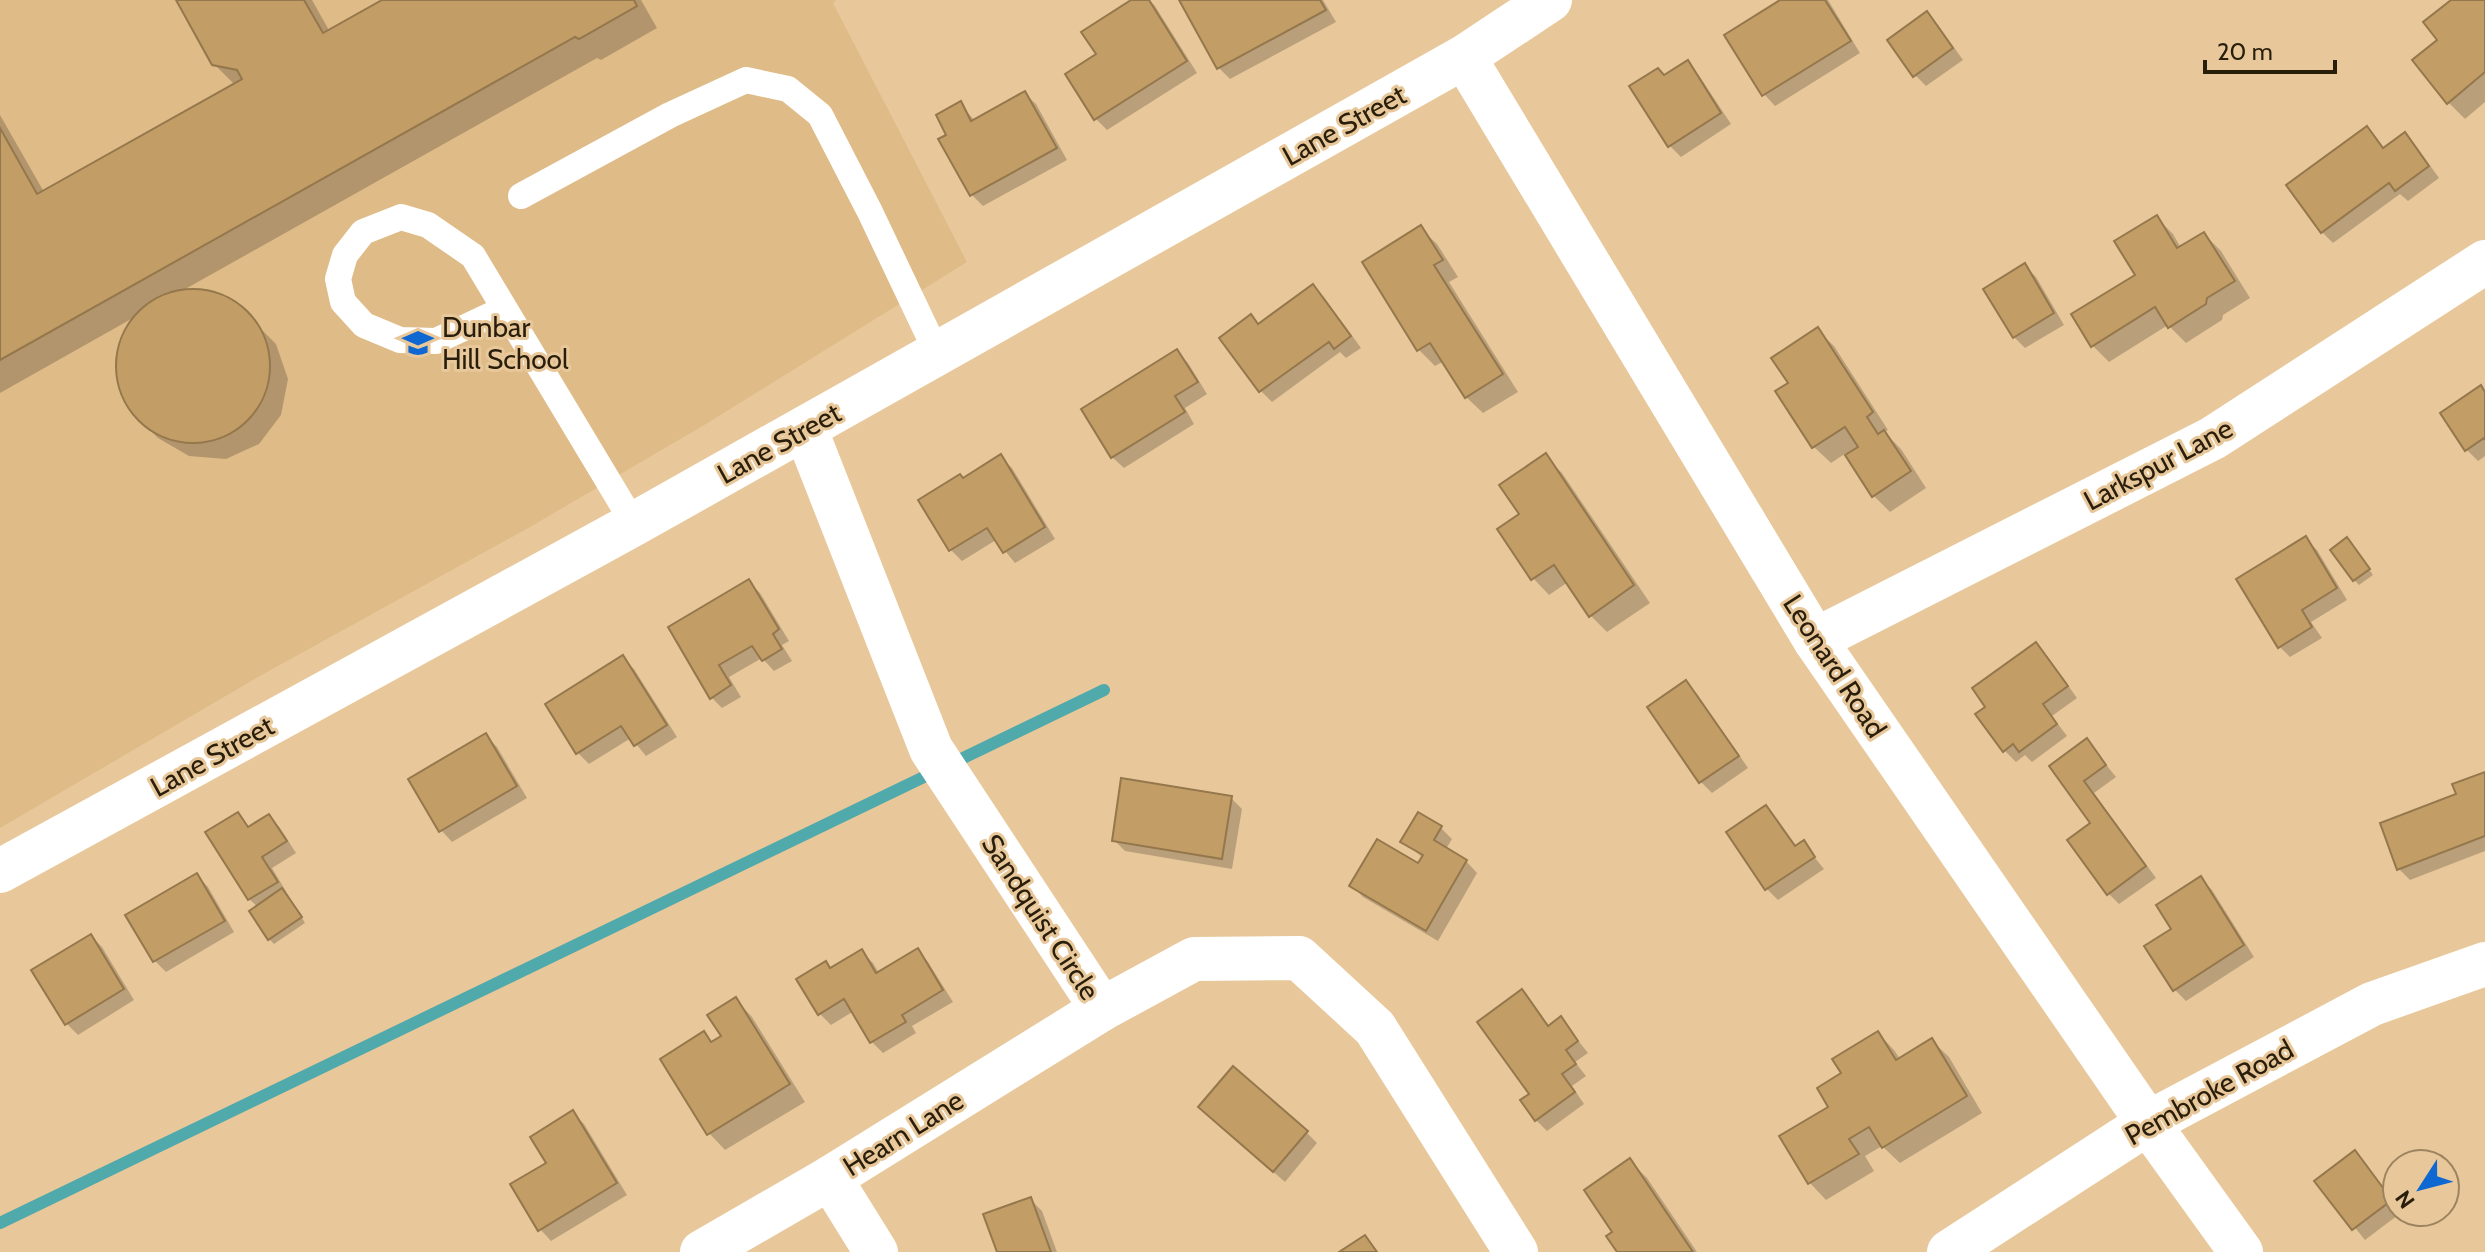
<svg xmlns="http://www.w3.org/2000/svg" width="2485" height="1252" viewBox="0 0 2485 1252" font-family="Cabin,sans-serif">
	<style>
		.built { fill: #dfbb87 }
		.shadow { fill: #0003 }
		.lines { fill: none; stroke-linecap: round; stroke-linejoin: round }
		.stream { stroke: #50a9ab; stroke-width: 12 }
		.building { fill: #c29d65; stroke: #94774c; stroke-width: 2 }
		.service { stroke: #fff; stroke-width: 26 }
		.minor { stroke: #fff; stroke-width: 44 }
		.tertiary { stroke: #fff; stroke-width: 44 }
		.labels { text-anchor: middle; stroke-width: 6; stroke-linejoin: round; paint-order: stroke }
		.street-label { font-size: 28px; fill: #291e0b; stroke: #e8c89a }
		.poi-label { font-size: 28px; fill: #291e0b; stroke: #e8c89a; text-anchor: start }
	</style>
	<rect width="100%" height="100%" fill="#e8c89a"/>
	<path class="built" d="M0,0H836L833,3L967,262L706,424L530,527L258,677L0,828Z"/>
	<g class="shadow">
		<path d="M178,0H312L330,32L386,0H641L657,28L601,60L597,58L180,292L197,290L232,300L276,344L288,379L281,415L259,444L226,459L189,456L158,438L140,420L121,389L118,352L133,318L0,393V115L44,192L235,85L214,64Z"/>
		<path d="M1135,0H1149L1155,6L1197,73L1107,130L1096,119L1098,54Z"/>
		<path d="M1181,0H1323L1336,22L1230,79L1219,68Z"/>
		<path d="M1784,0H1828L1860,53L1775,106L1764,94Z"/>
		<path d="M2454,0H2485V102L2465,119L2448,102L2440,40Z"/>
		<path d="M1927,13L1938,25L1963,60L1926,86L1915,75Z"/>
		<path d="M1687,63L1698,74L1731,124L1681,157L1670,146L1632,87L1665,77Z"/>
		<path d="M1024,93L1036,104L1067,160L983,206L972,195L941,140L949,135L960,104L975,121Z"/>
		<path d="M2367,129L2385,150L2405,135L2416,146L2439,178L2408,201L2400,194L2333,243L2322,232Z"/>
		<path d="M2156,217L2173,234L2181,248L2204,234L2221,251L2250,298L2223,315L2222,320L2186,343L2168,325L2109,362L2092,345L2138,276Z"/>
		<path d="M1420,228L1437,244L1458,277L1449,282L1518,392L1483,413L1466,397L1444,361L1435,366L1419,350Z"/>
		<path d="M2025,266L2036,277L2064,325L2025,348L2014,337Z"/>
		<path d="M1313,286L1324,297L1361,348L1346,358L1340,352L1272,402L1261,391L1222,338L1251,317L1259,325Z"/>
		<path d="M1817,330L1834,346L1888,430L1884,432L1901,449L1926,488L1890,512L1873,495L1846,453L1831,463L1814,447L1777,392L1791,384Z"/>
		<path d="M1177,352L1188,363L1207,394L1185,408L1194,424L1124,468L1112,457Z"/>
		<path d="M2485,392V456L2478,461L2467,450Z"/>
		<path d="M1545,456L1562,473L1650,603L1607,632L1590,615L1568,582L1549,595L1533,578L1522,515Z"/>
		<path d="M1000,457L1012,468L1055,539L1015,563L996,540L962,561L951,550L921,501L963,480Z"/>
		<path d="M2305,539L2317,550L2347,600L2311,622L2322,638L2290,657L2279,646Z"/>
		<path d="M2352,545L2373,575L2359,585L2354,580Z"/>
		<path d="M749,582L760,593L789,641L782,645L792,661L774,671L762,658L729,677L741,697L722,708L711,697L670,628Z"/>
		<path d="M2036,645L2047,656L2077,698L2052,716L2067,736L2032,762L2025,755L2016,762L2005,751L1988,707Z"/>
		<path d="M623,658L634,669L677,737L646,756L631,738L589,764L578,753Z"/>
		<path d="M1686,683L1697,694L1748,768L1712,793L1701,782Z"/>
		<path d="M486,736L497,747L527,798L452,842L441,830Z"/>
		<path d="M2087,741L2116,777L2094,793L2156,878L2119,904L2108,893L2093,824L2051,766Z"/>
		<path d="M2485,774V851L2410,880L2399,869Z"/>
		<path d="M1231,798L1242,809L1232,869L1125,851L1114,840Z"/>
		<path d="M1766,808L1777,819L1797,847L1803,843L1824,869L1778,900L1767,889Z"/>
		<path d="M237,814L250,828L269,816L280,828L296,853L272,868L305,923L274,944L269,939L258,907L249,899L208,832Z"/>
		<path d="M1441,828L1452,839L1446,849L1466,861L1477,873L1438,941L1363,897L1352,886L1419,866L1423,858L1403,841Z"/>
		<path d="M197,876L208,887L234,932L166,972L155,961Z"/>
		<path d="M2200,879L2212,890L2254,957L2186,1001L2175,990L2173,930Z"/>
		<path d="M91,936L102,947L134,1000L78,1035L66,1023Z"/>
		<path d="M917,950L928,962L953,1002L912,1026L916,1033L883,1053L872,1042L854,1011L831,1025L820,1014L832,970L862,952L873,963L879,973Z"/>
		<path d="M1522,992L1550,1027L1561,1019L1588,1053L1575,1062L1586,1076L1572,1086L1584,1104L1547,1131L1536,1120Z"/>
		<path d="M736,1000L752,1017L805,1102L725,1150L709,1133L704,1034L713,1043L724,1037Z"/>
		<path d="M1878,1033L1894,1050L1900,1059L1932,1041L1949,1057L1982,1113L1900,1163L1882,1146L1865,1156L1874,1171L1826,1200L1810,1183L1782,1137L1831,1108L1843,1074Z"/>
		<path d="M573,1113L584,1124L627,1195L551,1241L540,1229L548,1163Z"/>
		<path d="M1211,1118L1306,1132L1317,1143L1285,1182Z"/>
		<path d="M2354,1153L2397,1205V1212H2402L2365,1240L2317,1181Z"/>
		<path d="M1630,1161L1647,1178L1697,1252H1619L1615,1233Z"/>
		<path d="M1031,1200L1042,1211L1057,1252H999Z"/>
	</g>
	<g class="lines">
		<path class="stream" d="M0,1223L1104,690"/>
	</g>
	<g class="building">
		<path d="M176,0H304L323,33L382,0H634L637,6L579,39L575,37L0,360V128L37,194L242,79L237,70L212,65Z"/>
		<path d="M1131,0H1149L1187,61L1094,120L1065,74L1096,54L1081,32Z"/>
		<path d="M1179,0H1320L1326,10L1217,69Z"/>
		<path d="M1780,0H1825L1851,41L1762,96L1724,35Z"/>
		<path d="M2451,0H2485V72L2447,104L2412,60L2437,40L2423,22Z"/>
		<path d="M1927,11L1953,48L1913,77L1887,40Z"/>
		<path d="M1688,60L1721,113L1668,147L1629,86L1658,68L1664,75Z"/>
		<path d="M1025,91L1057,148L970,196L938,139L946,135L936,115L961,101L971,121Z"/>
		<path d="M2367,126L2383,148L2405,132L2429,166L2395,191L2389,183L2321,233L2286,185Z"/>
		<path d="M2157,215L2177,248L2204,232L2235,281L2207,298L2206,304L2168,328L2155,307L2091,347L2071,314L2135,275L2114,241Z"/>
		<path d="M1421,225L1443,260L1434,265L1503,374L1465,398L1430,343L1417,351L1362,262Z"/>
		<path d="M2025,263L2054,313L2013,338L1983,289Z"/>
		<path d="M1313,284L1351,336L1334,349L1329,342L1259,392L1219,338L1251,314L1258,324Z"/>
		<circle cx="193" cy="366" r="77"/>
		<path d="M1818,327L1873,412L1867,417L1878,434L1884,430L1911,471L1872,497L1845,455L1858,447L1845,427L1812,448L1775,391L1788,383L1771,358Z"/>
		<path d="M1177,349L1198,382L1175,396L1185,412L1111,458L1081,409Z"/>
		<path d="M2481,385L2485,392V440L2484,438L2465,451L2440,413Z"/>
		<path d="M1546,453L1634,585L1589,617L1554,565L1531,580L1497,529L1519,514L1499,485Z"/>
		<path d="M1001,454L1045,527L1003,553L987,528L949,551L918,500L960,474L963,478Z"/>
		<path d="M2306,536L2337,588L2302,610L2312,627L2278,648L2236,579Z"/>
		<path d="M2347,537L2370,569L2353,581L2330,550Z"/>
		<path d="M749,579L779,629L773,634L782,649L762,661L752,646L719,665L731,685L710,699L668,627Z"/>
		<path d="M2036,642L2068,686L2043,704L2057,724L2019,752L2013,744L2003,752L1975,714L1985,707L1972,688Z"/>
		<path d="M623,655L667,725L634,746L621,726L576,754L545,704Z"/>
		<path d="M1686,680L1739,756L1699,783L1647,707Z"/>
		<path d="M486,733L517,786L439,832L408,779Z"/>
		<path d="M2087,738L2106,765L2084,781L2146,866L2107,895L2067,840L2090,823L2049,766Z"/>
		<path d="M2485,772V836L2397,870L2380,823L2456,794L2452,784Z"/>
		<path d="M1121,778L1232,796L1222,859L1112,841Z"/>
		<path d="M1766,805L1795,846L1804,840L1815,857L1765,890L1726,832Z"/>
		<path d="M238,812L248,827L269,814L287,841L262,857L278,882L248,900L205,832Z"/>
		<path d="M1418,812L1442,826L1434,840L1467,860L1426,931L1349,886L1377,839L1418,863L1423,855L1400,842Z"/>
		<path d="M197,873L225,921L153,962L125,915Z"/>
		<path d="M2201,876L2244,945L2173,991L2144,946L2171,929L2156,905Z"/>
		<path d="M282,888L302,917L268,940L249,911Z"/>
		<path d="M91,934L124,989L65,1025L31,970Z"/>
		<path d="M918,948L943,990L902,1015L906,1022L870,1043L844,999L818,1015L796,979L826,961L830,968L862,949L876,973Z"/>
		<path d="M1522,989L1548,1026L1561,1016L1578,1041L1566,1050L1576,1064L1562,1074L1575,1092L1535,1121L1520,1100L1529,1094L1477,1022Z"/>
		<path d="M736,997L790,1084L707,1135L660,1059L704,1031L711,1042L721,1036L707,1015Z"/>
		<path d="M1878,1031L1896,1060L1932,1038L1967,1096L1882,1148L1869,1127L1849,1139L1859,1154L1808,1184L1779,1136L1828,1107L1817,1088L1841,1073L1832,1059Z"/>
		<path d="M1233,1066L1308,1131L1273,1172L1198,1107Z"/>
		<path d="M573,1110L617,1183L538,1231L510,1184L546,1163L530,1137Z"/>
		<path d="M2355,1150L2392,1200L2352,1230L2314,1181Z"/>
		<path d="M1630,1158L1693,1252H1617L1606,1236L1612,1232L1584,1190Z"/>
		<path d="M1031,1197L1051,1252H997L983,1214Z"/>
		<path d="M1365,1235L1377,1252H1339Z"/>
	</g>
	<g class="lines">
		<g class="service">
			<path d="M521,196L670,115L746,80L788,89L820,115L870,212L937,353"/>
			<path d="M504,309L436,341L400,340L364,325L343,302L338,279L345,255L363,232L401,217L428,225L473,256L634,524"/>
		</g>
		<g class="minor">
			<path d="M1464,57L1815,640L2148,1123L2241,1252"/>
			<path d="M805,428L931,749L1102,1009"/>
			<path d="M1815,640L2213,438L2485,262"/>
			<path d="M830,1178L876,1252"/>
			<path d="M702,1252L830,1178L1102,1009L1194,959L1299,958L1375,1028L1516,1252"/>
			<path d="M1949,1252L2148,1123L2372,1004L2485,964"/>
		</g>
		<path class="tertiary" d="M0,871L634,524L1464,57L1550,0"/>
	</g>
	<defs>
		<g id="school-bare" transform="scale(2.4)"><path d="M0-5L7-2L0 1L-7-2ZM-4 1L0 2.5L4 1V4Q0 6-4 4Z" fill="#0f67d1" stroke="#e8c89a" stroke-width="2.5" paint-order="stroke"/></g>
	</defs>
	<g fill-rule="evenodd">
		<use href="#school-bare" x="418" y="343"/>
	</g>
	<g class="labels">
		<g class="street-label">
			<text transform="translate(1344 125) rotate(-29)" y="10">Lane Street</text>
			<text transform="translate(779 443) rotate(-29)" y="10">Lane Street</text>
			<text transform="translate(2158 464) rotate(-28)" y="10">Larkspur Lane</text>
			<text transform="translate(1835 666) rotate(57)" y="10">Leonard Road</text>
			<text transform="translate(212 756) rotate(-29)" y="10">Lane Street</text>
			<text transform="translate(1041 917) rotate(57)" y="10">Sandquist Circle</text>
			<text transform="translate(2209 1092) rotate(-29)" y="10">Pembroke Road</text>
			<text transform="translate(903 1133) rotate(-32)" y="10">Hearn Lane</text>
		</g>
		<g class="poi-label">
			<text x="442" y="337">Dunbar<tspan x="442" dy="32">Hill School</tspan></text>
		</g>
	</g>
	<g transform="translate(2421 1188) rotate(234)"><circle r="38" fill="#e8c89a" stroke="#9c8461" stroke-width="2"/>
	<path d="M0-6L14 30L0 20L-14 30Z" fill="#0f67d1"/>
	<text y="-12" font-size="22" font-weight="bold" text-anchor="middle" fill="#291e0b">N</text>
	</g>
	<path d="M2205 60v12h130v-12" fill="none" stroke="#291e0b" stroke-width="4"/>
	<text x="2217" y="60" font-size="24" fill="#291e0b" stroke="#e8c89a" stroke-width="6" paint-order="stroke">20 m</text>
</svg>
